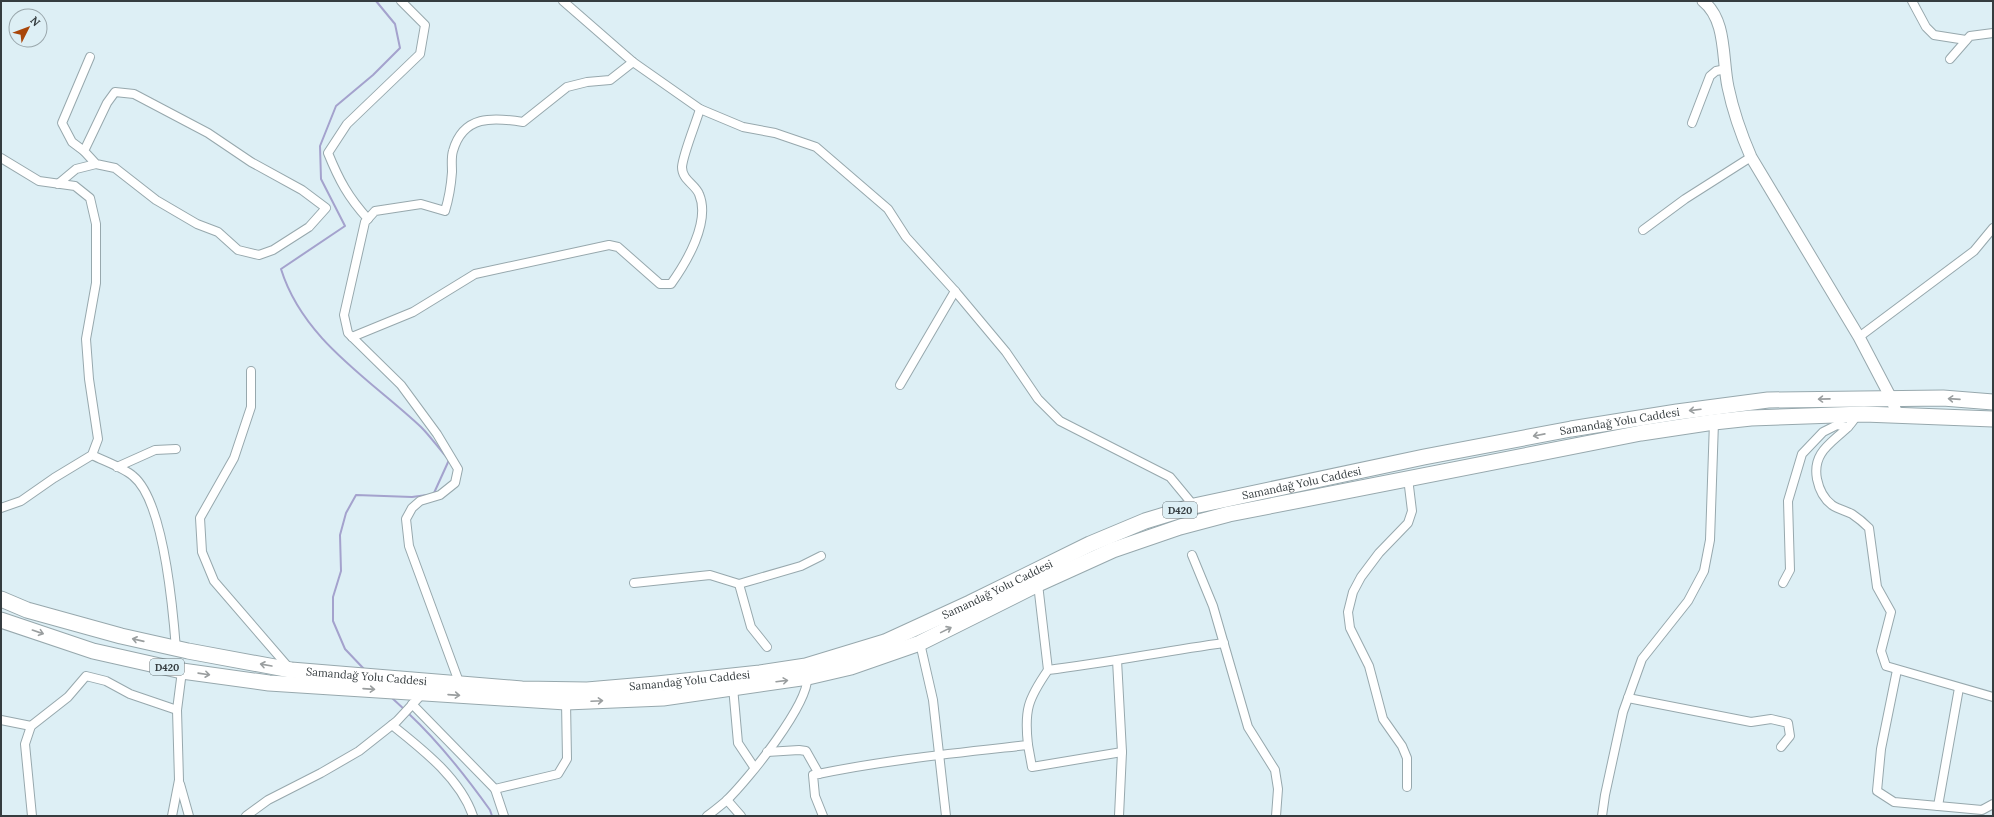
<svg xmlns="http://www.w3.org/2000/svg" width="1994" height="817" viewBox="0 0 1994 817" font-family="Lora,serif">
	<style>
		.lines { fill: none; stroke-linecap: round; stroke-linejoin: round }
		.stream { stroke: #a4a2cd; stroke-width: 2 }
		.street-casing { stroke: #97a8ad; stroke-width: 10 }
		.secondary-casing { stroke: #97a8ad; stroke-width: 13 }
		.highway-casing { stroke: #97a8ad; stroke-width: 17 }
		.street { stroke: #fff; stroke-width: 8 }
		.secondary { stroke: #fff; stroke-width: 11 }
		.highway { stroke: #fff; stroke-width: 15 }
		.oneway { stroke: #9a9e9f }
		.labels { text-anchor: middle; stroke-width: 3; stroke-linejoin: round; paint-order: stroke }
		.shield { fill: #ddeff5; stroke: #677276; stroke-width: 1 }
		.shield-label { font-size: 10px; font-weight: bold; fill: #353c3f }
		.street-label { font-size: 11px; fill: #353c3f; stroke: #ddeff5 }
	</style>
	<rect width="100%" height="100%" fill="#ddeff5"/>
	<g class="lines">
		<g class="stream">
			<path d="M376,1L395,24L400,48L373,75L336,106L320,146L321,179L345,226L281,269C303,340 370,379 421,427C431,437 439,449 449,460L434,493"/>
			<path d="M364,669L345,649L333,621V597L341,571L340,535L346,513L356,495L412,497L427,495"/>
			<path d="M392,698L405,710"/>
			<path d="M408,713C439,742 465,775 490,810L492,816"/>
		</g>
		<g class="street-casing">
			<g id="street">
				<path d="M563,1L633,62L700,109L743,127L775,133L816,147L888,209L906,237L955,291L1006,352L1038,399L1060,421L1170,477L1194,506"/>
				<path d="M1912,1L1926,27L1934,35L1966,40"/>
				<path d="M1950,59L1970,36L1993,33"/>
				<path d="M1692,123L1710,76L1716,71L1726,69"/>
				<path d="M84,151L72,142L62,123L90,57"/>
				<path d="M1,158L39,181L75,186L90,198L96,224V283L86,339L89,379L98,439L92,455L54,478L21,501L1,508"/>
				<path d="M58,184L76,169L96,164L115,168L156,200L197,224L218,232L238,250L259,255L273,250L309,227L326,208L302,190L251,162L208,133L134,94L115,92L107,103L84,151L96,164"/>
				<path d="M368,219C348,197 339,180 328,153L347,124L420,54L425,25L401,1"/>
				<path d="M1643,230L1685,199L1751,157"/>
				<path d="M352,337L413,312L475,274L609,245L618,247L660,284H671C686,263 711,222 699,194C695,184 682,180 682,167C683,154 696,123 700,109"/>
				<path d="M1859,337L1974,251L1993,228"/>
				<path d="M251,371V407L234,458L200,518L202,552L214,581L290,669"/>
				<path d="M900,385L955,291"/>
				<path d="M1858,414C1855,418 1852,423 1848,427C1832,443 1812,452 1817,479C1819,489 1824,499 1832,505C1838,509 1846,511 1852,514C1858,518 1864,523 1869,528L1877,587L1891,612L1881,651L1886,666L1993,697"/>
				<path d="M92,455C104,461 124,468 133,476C164,501 173,610 176,649"/>
				<path d="M117,467L155,450L176,449"/>
				<path d="M1192,555L1213,606L1248,727L1275,770L1278,789L1276,816"/>
				<path d="M634,583L710,575L739,584L801,566L821,556"/>
				<path d="M1783,583L1790,570L1788,501L1802,454L1823,432L1837,425L1848,427"/>
				<path d="M739,584L751,627L767,647"/>
				<path d="M1038,584L1048,670"/>
				<path d="M920,643L933,700L946,816"/>
				<path d="M1117,660L1122,752L1119,816"/>
				<path d="M1897,670L1881,749L1877,791L1894,802L1982,810L1993,804"/>
				<path d="M459,682L409,546L406,519L412,508L420,501L440,495L455,483L458,469L437,434L401,385L348,333L344,315L365,222L375,211L421,204L445,211C449,198 451,186 452,172C452,165 451,157 453,151C463,115 493,117 523,122L567,87L587,82L610,80L633,62"/>
				<path d="M733,687L738,743L754,767"/>
				<path d="M1628,698L1751,722L1771,719L1788,723L1790,736L1781,747"/>
				<path d="M412,704L495,789L504,816"/>
				<path d="M1,720L31,726"/>
				<path d="M392,725C422,749 460,778 473,816"/>
				<path d="M1028,745L1032,767L1122,752"/>
				<path d="M767,752L799,750L806,751L819,774"/>
				<path d="M180,784L189,816"/>
				<path d="M1407,787V758L1402,746L1383,719L1369,666L1350,628L1348,612L1353,592L1361,577L1379,553L1408,523L1412,511L1408,478"/>
				<path d="M495,789L558,774L567,759L566,702"/>
				<path d="M727,800L741,816"/>
				<path d="M1938,806L1959,688"/>
				<path d="M32,816L25,744L31,726L68,697L86,676L106,681L130,694L177,710"/>
				<path d="M172,816L179,780L177,710L182,671"/>
				<path d="M246,816L268,800L321,773L359,751L397,721L423,693"/>
				<path d="M707,816C714,811 720,806 726,801C747,781 812,701 807,675"/>
				<path d="M823,816L815,796L813,775C884,760 956,753 1028,745C1024,710 1028,699 1048,670C1107,663 1165,651 1224,643"/>
				<path d="M1602,816L1605,795L1623,712L1642,659L1688,601L1704,571L1710,540L1714,422"/>
			</g>
		</g>
		<g class="secondary-casing">
			<path id="secondary" d="M1703,1C1727,20 1722,59 1728,87C1733,111 1741,134 1751,157L1859,337L1891,398L1897,414"/>
		</g>
		<g class="highway-casing">
			<g id="highway">
				<path id="s1" d="M1,599L27,610L121,636L188,651L291,670L522,689L587,690L657,684L760,673L806,666L885,642L970,603L1090,544L1145,521L1194,506L1424,457L1571,429L1677,412L1768,400L1943,398L1993,402"/>
				<path d="M1,620L93,651L182,671L269,683L566,702L663,698L808,677L851,667L920,643L1038,584L1113,550L1180,527L1229,514L1641,433L1714,422L1751,418L1864,414L1993,419"/>
			</g>
		</g>
		<use href="#street" class="street"/>
		<use href="#secondary" class="secondary"/>
		<use href="#highway" class="highway"/>
	</g>
	<defs><path id="oneway-shaft" d="M-6 0H5M1.5-3L5.5 0L1.5 3" fill="none" stroke-width="1.6" stroke-linecap="round" stroke-linejoin="round"/></defs>
	<g class="oneway">
		<use href="#oneway-shaft" transform="translate(1824 399) rotate(179)"/>
		<use href="#oneway-shaft" transform="translate(1954 399) rotate(-176)"/>
		<use href="#oneway-shaft" transform="translate(1695 410) rotate(173)"/>
		<use href="#oneway-shaft" transform="translate(1539 435) rotate(169)"/>
		<use href="#oneway-shaft" transform="translate(946 630) rotate(-26)"/>
		<use href="#oneway-shaft" transform="translate(38 632) rotate(19)"/>
		<use href="#oneway-shaft" transform="translate(138 640) rotate(-167)"/>
		<use href="#oneway-shaft" transform="translate(266 665) rotate(-170)"/>
		<use href="#oneway-shaft" transform="translate(204 674) rotate(8)"/>
		<use href="#oneway-shaft" transform="translate(782 681) rotate(-7)"/>
		<use href="#oneway-shaft" transform="translate(369 689) rotate(4)"/>
		<use href="#oneway-shaft" transform="translate(454 695) rotate(4)"/>
		<use href="#oneway-shaft" transform="translate(597 701) rotate(-3)"/>
	</g>
	<g class="labels">
		<g class="shield">
			<rect x="1163" y="502" width="34" height="16" rx="3"/>
			<rect x="150" y="659" width="34" height="16" rx="3"/>
		</g>
		<g class="shield-label">
			<text x="1180" y="514">D420</text>
			<text x="167" y="671">D420</text>
		</g>
		<g class="street-label">
			<text dy="4" stroke="none"><textPath href="#s1" startOffset="1671">Samandağ Yolu Caddesi</textPath></text>
			<text dy="4" stroke="none"><textPath href="#s1" startOffset="1347">Samandağ Yolu Caddesi</textPath></text>
			<text dy="4" stroke="none"><textPath href="#s1" startOffset="1023">Samandağ Yolu Caddesi</textPath></text>
			<text dy="4" stroke="none"><textPath href="#s1" startOffset="375">Samandağ Yolu Caddesi</textPath></text>
			<text dy="4" stroke="none"><textPath href="#s1" startOffset="699">Samandağ Yolu Caddesi</textPath></text>
		</g>
	</g>
	<rect width="1994" height="817" fill="none" stroke="#353c3f" stroke-width="4"/>
	<g transform="translate(28 28) rotate(48)"><circle r="19" fill="#ddeff5" stroke="#9aa7ac"/>
	<path d="M0-3L7 15L0 10L-7 15Z" fill="#a9460a"/>
	<text y="-6" font-size="11" font-weight="bold" text-anchor="middle" fill="#353c3f">N</text>
	</g>
</svg>
